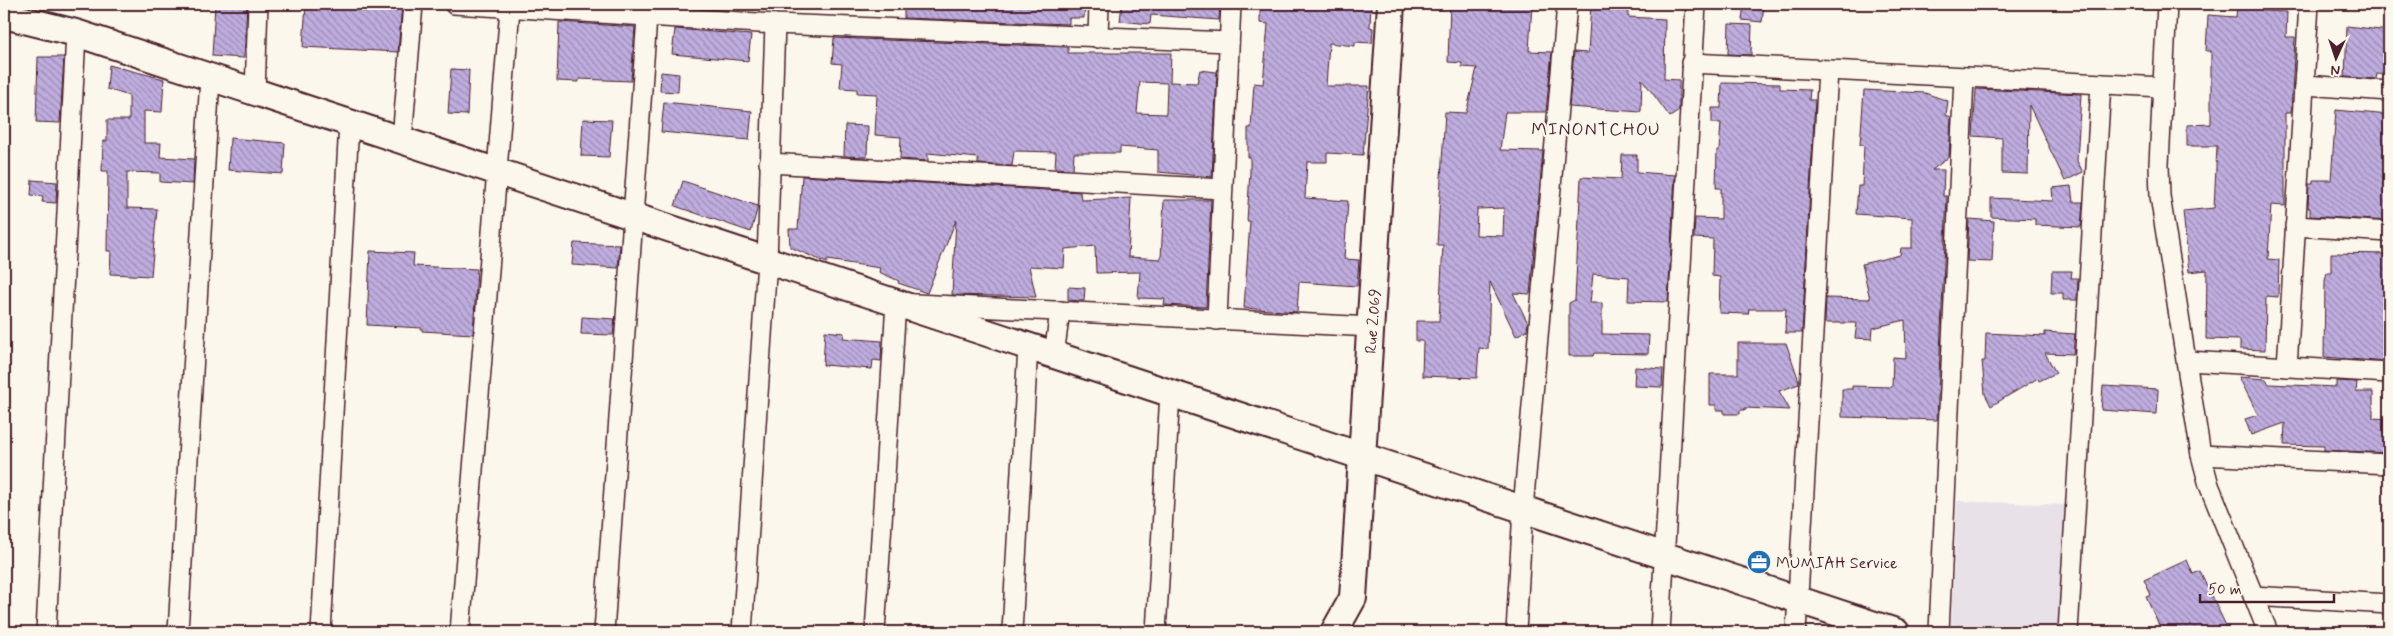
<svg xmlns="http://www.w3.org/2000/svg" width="2393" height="636" viewBox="0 0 2393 636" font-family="Mynerve,sans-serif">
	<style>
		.built { fill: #e9e1e8 }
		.building { fill: url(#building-back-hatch); stroke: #4a1f2b; fill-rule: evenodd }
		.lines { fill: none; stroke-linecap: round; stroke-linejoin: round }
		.street-casing { stroke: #4a1f2b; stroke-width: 22 }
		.secondary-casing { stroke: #4a1f2b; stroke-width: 30 }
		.street { stroke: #fbf7ec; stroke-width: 19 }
		.secondary { stroke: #fbf7ec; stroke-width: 26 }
		.labels { text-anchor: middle; stroke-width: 4.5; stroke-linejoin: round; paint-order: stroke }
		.street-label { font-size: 16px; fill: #4a1f2b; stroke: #fbf7ec }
		.poi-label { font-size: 16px; fill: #4a1f2b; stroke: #fbf7ec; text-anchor: start }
		.neighbourhood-label { font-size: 18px; letter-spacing: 1px; fill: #4a1f2b; stroke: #fbf7ec }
	</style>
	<defs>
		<pattern id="building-back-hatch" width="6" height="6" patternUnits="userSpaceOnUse" patternTransform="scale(1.25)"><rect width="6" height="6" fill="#beadde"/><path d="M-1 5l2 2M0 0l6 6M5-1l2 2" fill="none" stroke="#9c8cb4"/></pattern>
	</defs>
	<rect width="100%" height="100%" fill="#fbf7ec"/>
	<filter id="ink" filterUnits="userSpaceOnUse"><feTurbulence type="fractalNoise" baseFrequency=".02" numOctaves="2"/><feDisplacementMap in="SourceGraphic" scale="10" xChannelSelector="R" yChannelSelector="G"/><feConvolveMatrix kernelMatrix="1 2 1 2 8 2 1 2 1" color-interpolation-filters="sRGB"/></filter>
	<g filter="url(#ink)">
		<path class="built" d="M1957,501L2068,505L2061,632H1976L1951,624Z"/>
		<g class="building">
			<path d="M215,4H247L244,58L212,56Z"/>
			<path d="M306,4H402L398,52L303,47Z"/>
			<path d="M904,4H1085L1084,18H1069V24L904,18Z"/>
			<path d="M1122,4H1220L1219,20L1151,15L1150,24L1120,21Z"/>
			<path d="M1260,4H1371L1370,27L1373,28L1372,43L1355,42V46L1329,43L1326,86H1369L1363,155L1327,153V162H1307L1305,198L1348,201L1344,259L1359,260L1357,286L1299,282L1297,312L1244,308L1250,221H1247L1250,172V157H1248V128H1251L1254,83L1263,84L1268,24L1260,23Z"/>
			<path d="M1450,4H1532L1529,51L1552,52L1546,112H1505L1500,150L1543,151L1530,294L1513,293L1528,323L1527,330L1516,336L1490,282L1488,349L1479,348L1477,378L1422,376L1423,341H1416V321H1439L1443,245H1437L1445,112L1466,113L1477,68L1462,67V63L1448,62ZM1504,208L1503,236L1476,235L1477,209Z"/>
			<path d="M1591,4H1628V17L1665,19L1664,79L1679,80V111L1670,117L1642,79L1641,112L1569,107L1574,52L1588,53Z"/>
			<path d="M1744,4H1764L1762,22L1742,20Z"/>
			<path d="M2237,5L2263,6V11L2287,12L2286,37H2295L2291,113H2285V206L2271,205L2268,259L2279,260L2278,297L2266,296L2265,350L2240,349V340L2206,339L2207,270L2189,272L2183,211L2214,208L2217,146H2187V125L2211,124V51H2206L2208,15L2236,17Z"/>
			<path d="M559,22L635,27L631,81L579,79V82L557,81Z"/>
			<path d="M1729,24L1752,25L1751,55L1728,54Z"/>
			<path d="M2347,26L2389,31V75L2377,74L2376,79L2345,77Z"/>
			<path d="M675,29L751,35L748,61L672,54Z"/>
			<path d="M834,38L1068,47V53H1171L1170,82L1197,83L1200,70L1217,72L1212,177L1158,172V150L1120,147V153H1074L1073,169L1055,168L1056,152L1014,151L1012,166L978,164V158L928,153V161L900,159L901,137L875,135L877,94L857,93V89L840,88L842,64L832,63ZM1140,82L1167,83L1166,114L1137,113Z"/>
			<path d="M38,57H64L60,123L36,122Z"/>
			<path d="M109,65L164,79L162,112L144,111V143H161L160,157L194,159L193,184L160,182V173L127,172V208L157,209L151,276L110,274L111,251H107L108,171H102L103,141H107V120H129V96L107,89Z"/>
			<path d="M451,69L469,70L467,115L448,114Z"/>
			<path d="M661,72L679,74L678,92L660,91Z"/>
			<path d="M1722,83L1780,84V89L1810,90L1809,100H1815L1802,333H1785L1786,309H1749L1748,314L1719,313L1720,277L1712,276L1713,239L1694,238L1695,218L1721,219V188H1716L1717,150H1719L1721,123H1712V108H1721Z"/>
			<path d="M1976,89L2081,94L2077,161L2083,172L2065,181L2029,105L2028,174L2002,173V138L1973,136Z"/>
			<path d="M1864,90L1925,93L1948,101L1946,115L1951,117L1949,157L1932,170H1944L1943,196H1947L1937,420L1842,417V389H1852V386L1892,387L1893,357L1906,358L1905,320L1873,328L1872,339L1855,338L1857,323H1825L1826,298L1870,299L1862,264L1900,255L1901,248H1912V218L1856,214L1858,186H1862L1864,145H1860Z"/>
			<path d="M664,102L752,111L749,140L661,132Z"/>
			<path d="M2336,110L2389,115V221L2310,216V208H2308L2309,184H2313V180H2331Z"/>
			<path d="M583,119L612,120L609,157L581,156Z"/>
			<path d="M845,125L868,126L867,157L844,156Z"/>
			<path d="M230,138L285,143L283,174L228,170Z"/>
			<path d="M1622,155H1637V172L1675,175L1668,302L1628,301L1629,277L1593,274L1590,303H1602V334L1649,335L1648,354L1594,353L1593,356H1569V303L1575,300L1581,177L1621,179Z"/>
			<path d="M802,176L1080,192L1081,200L1131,198L1128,257L1161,259L1164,200H1211L1206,307L1164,305L1165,299L1138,298L1140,272L1096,273L1095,246L1065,249L1064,268L1029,266L1036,297L952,295L956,220L927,293L898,283L899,281L879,272L880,268L827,260V263L790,247L789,229H798Z"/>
			<path d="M32,180L57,182L56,203L42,202L43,196L31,195Z"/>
			<path d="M683,181L758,206L751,232L675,206Z"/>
			<path d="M2071,186L2073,202H2083L2081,227L2035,225V219L1991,217V198L2053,201L2052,188Z"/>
			<path d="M1969,219L1994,221L1992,262L1967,261Z"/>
			<path d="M574,243L620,245L618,268L572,265Z"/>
			<path d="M370,251L414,253L413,266L477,269L473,334L422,331V328L367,325Z"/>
			<path d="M2331,253L2389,254L2388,362L2324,357L2325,281L2327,272H2331Z"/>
			<path d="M2052,271H2072L2071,278H2078L2077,300H2063V293H2051Z"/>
			<path d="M1068,287L1085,288L1084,301L1068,300Z"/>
			<path d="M582,317L615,319L613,335L581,334Z"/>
			<path d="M825,331L844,333L843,338L882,341L881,361L873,360L872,369L823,365Z"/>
			<path d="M2045,332L2075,334L2073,354L2045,353L2056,373L2039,381L2038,378L1991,406L1985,394L1982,361H1985L1986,333L2045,336Z"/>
			<path d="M1738,343H1786L1799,381V384L1779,391L1790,410L1745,408V410H1740V414H1724V410H1716V405H1710V374H1738Z"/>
			<path d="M1635,367L1663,369L1662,387L1634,386Z"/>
			<path d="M2239,377L2266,379L2269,384L2336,387V381L2357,382L2356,392H2373V418L2389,419V453L2324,450V446L2284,445L2285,423L2251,435L2245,419L2258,415Z"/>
			<path d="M2103,386L2158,389L2157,414L2101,410Z"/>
			<path d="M2187,560L2193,574L2200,571L2229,632H2162L2146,597L2151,595L2144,580Z"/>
		</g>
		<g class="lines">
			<g class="street-casing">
				<g id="street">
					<path d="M454,4L775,24L1229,42"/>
					<path d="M2167,4L2159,164L2160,196L2201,455L2209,485L2268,632"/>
					<path d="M1098,38L1099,4"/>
					<path d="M1691,63L2162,87"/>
					<path d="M2305,85L2389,91"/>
					<path d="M255,92L258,4"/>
					<path d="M402,140L413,4"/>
					<path d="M769,163L1222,189"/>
					<path d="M2295,226L2389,232"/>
					<path d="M1217,320L1231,4"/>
					<path d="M1054,355L1060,311"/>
					<path d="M2188,361L2389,373"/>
					<path d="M2287,367L2309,4"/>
					<path d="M2201,455L2389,464"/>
					<path d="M2253,596L2389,604"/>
					<path d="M46,632L76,33"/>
					<path d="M178,632L210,77"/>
					<path d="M321,632L349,123"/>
					<path d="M460,632L510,8"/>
					<path d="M604,632L647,17"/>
					<path d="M742,632L767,261L775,24"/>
					<path d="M875,632L896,303L1372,327"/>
					<path d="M1012,632L1028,346"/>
					<path d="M1156,632L1170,393"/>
					<path d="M1516,632L1523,509L1567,4"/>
					<path d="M1660,632L1696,4"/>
					<path d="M1796,632L1828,70"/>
					<path d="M1939,632L1964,77"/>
					<path d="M2068,632L2101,84"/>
				</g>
			</g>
			<g class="secondary-casing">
				<g id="secondary">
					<path d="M4,15L76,33L1896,632"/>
					<path d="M1334,632L1353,598L1391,4"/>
				</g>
			</g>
			<use href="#street" class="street"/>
			<use href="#secondary" class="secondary"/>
		</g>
	</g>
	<defs>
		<g id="office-disc" transform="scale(1.25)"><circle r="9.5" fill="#1f6fb2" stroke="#fbf7ec"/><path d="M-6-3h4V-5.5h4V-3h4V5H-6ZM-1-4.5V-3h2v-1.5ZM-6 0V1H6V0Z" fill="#fff"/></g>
	</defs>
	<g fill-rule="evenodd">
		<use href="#office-disc" x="1759" y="562"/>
	</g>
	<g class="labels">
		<g class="street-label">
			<text transform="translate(1372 321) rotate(-86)" y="6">Rue 2.069</text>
		</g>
		<g class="poi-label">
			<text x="1776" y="568">MUMIAH Service</text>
		</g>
		<g class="neighbourhood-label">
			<text x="1596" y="135">MINONTCHOU</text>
		</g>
	</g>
	<rect width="2393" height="636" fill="none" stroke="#fbf7ec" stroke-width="20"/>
	<rect x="10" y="10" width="2373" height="616" fill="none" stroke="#4a1f2b" stroke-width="2" filter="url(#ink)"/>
	<g transform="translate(2336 58) rotate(183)" stroke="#fbf7ec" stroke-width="4" paint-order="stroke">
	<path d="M0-4L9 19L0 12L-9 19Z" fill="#4a1f2b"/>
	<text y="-8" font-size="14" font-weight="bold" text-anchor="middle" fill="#4a1f2b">N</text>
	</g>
	<path d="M2200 594v8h134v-8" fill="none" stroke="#4a1f2b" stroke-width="2.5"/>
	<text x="2208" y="594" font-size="15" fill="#4a1f2b" stroke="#fbf7ec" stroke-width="4" paint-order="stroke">50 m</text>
</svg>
